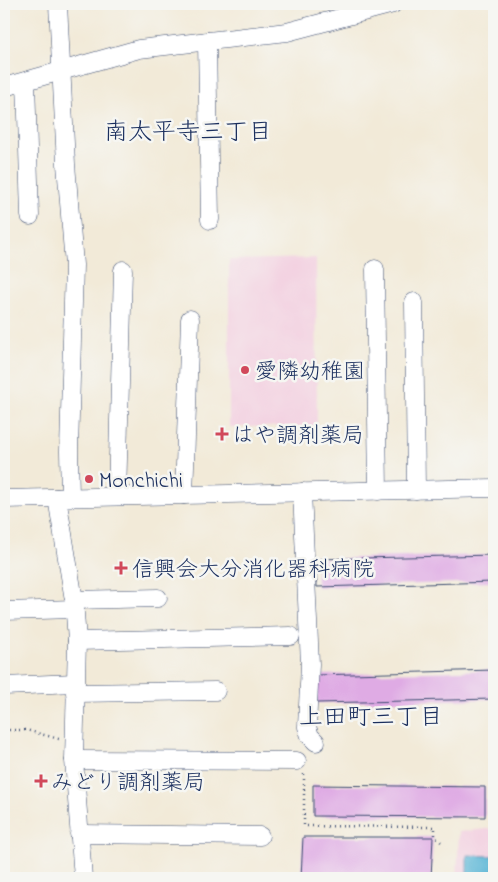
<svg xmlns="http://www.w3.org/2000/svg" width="498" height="882" viewBox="0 0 498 882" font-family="'Indie Flower','Klee One',sans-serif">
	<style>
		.built { fill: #f3cfe0 }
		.water { fill: #58b5d6; stroke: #3a729a }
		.building { fill: #dfabe4 }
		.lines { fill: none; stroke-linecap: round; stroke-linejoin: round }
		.minor-casing { stroke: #3b4b70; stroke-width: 19 }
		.path { stroke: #3b4b70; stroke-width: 2.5; stroke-dasharray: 1 4; stroke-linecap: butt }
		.minor { stroke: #fff; stroke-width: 18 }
		.poi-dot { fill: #d1495b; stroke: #f6f6f2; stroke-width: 2 }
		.labels { text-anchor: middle; stroke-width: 5; stroke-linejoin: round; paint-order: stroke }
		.poi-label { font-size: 22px; fill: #1b2f5e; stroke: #f6f6f2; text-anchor: start }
		.neighbourhood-label { font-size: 24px; fill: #1b2f5e; stroke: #f6f6f2 }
	</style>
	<rect width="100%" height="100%" fill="#f6f6f2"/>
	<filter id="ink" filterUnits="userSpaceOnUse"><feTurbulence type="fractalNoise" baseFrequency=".02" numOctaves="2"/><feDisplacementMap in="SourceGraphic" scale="10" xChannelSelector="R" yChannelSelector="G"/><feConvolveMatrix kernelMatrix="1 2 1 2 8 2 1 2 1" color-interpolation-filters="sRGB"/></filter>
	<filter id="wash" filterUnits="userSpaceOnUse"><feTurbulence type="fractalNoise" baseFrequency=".0096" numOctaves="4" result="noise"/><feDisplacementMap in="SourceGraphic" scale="20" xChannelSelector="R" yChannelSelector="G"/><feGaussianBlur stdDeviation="1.12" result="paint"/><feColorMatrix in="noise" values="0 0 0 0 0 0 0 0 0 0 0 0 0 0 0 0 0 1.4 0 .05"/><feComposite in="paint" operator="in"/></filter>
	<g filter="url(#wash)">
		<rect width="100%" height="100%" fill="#f2ead8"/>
		<g class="built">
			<path d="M316,258L317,426L229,427V260Z"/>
			<path d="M494,828V878H457L459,832Z"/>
		</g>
		<path class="water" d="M467,855L494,856V878H467Z"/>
		<g id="blocks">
			<g class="building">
				<path d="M494,555V582L317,587L316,559Z"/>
				<path d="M494,670V699L317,703L316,675Z"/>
				<path d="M313,785L485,787V817L313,816Z"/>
				<path d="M303,837H433L431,878H301Z"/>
			</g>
		</g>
	</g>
	<g filter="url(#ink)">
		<use href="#blocks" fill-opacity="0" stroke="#3b4b70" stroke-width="1"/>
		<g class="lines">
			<g class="minor-casing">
				<g id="minor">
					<path d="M58,4L66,164L74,265L69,451L70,497"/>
					<path d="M207,41L210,220"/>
					<path d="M26,81L30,216"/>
					<path d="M4,87L139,49L287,32L393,4"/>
					<path d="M375,269L378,491"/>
					<path d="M414,302L416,490"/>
					<path d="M302,492L310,664L307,727L310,736L316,742"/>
					<path d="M184,495L190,319"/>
					<path d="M117,496L123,270"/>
					<path d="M57,498L74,600L77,641L74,760L83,878"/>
					<path d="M4,499L494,488"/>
					<path d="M74,600L158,598"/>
					<path d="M4,611L75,609"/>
					<path d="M77,641L291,636"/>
					<path d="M4,686L75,683"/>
					<path d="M75,693L216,691"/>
					<path d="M74,760L297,761"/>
					<path d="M79,834L260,836"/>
				</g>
			</g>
			<g class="path">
				<path d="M4,730H26L59,739"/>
				<path d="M304,774V826L435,827V837L441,842"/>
			</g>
			<use href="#minor" class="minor"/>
		</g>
	</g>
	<g class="poi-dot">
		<circle cx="245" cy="370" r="5"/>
		<path d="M219.5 426.5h5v5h5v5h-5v5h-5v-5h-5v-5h5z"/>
		<circle cx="89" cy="479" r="5"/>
		<path d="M118.5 560.5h5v5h5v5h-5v5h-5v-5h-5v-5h5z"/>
		<path d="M38.5 773.5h5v5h5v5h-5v5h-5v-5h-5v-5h5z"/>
	</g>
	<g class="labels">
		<g class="poi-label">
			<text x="255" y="378">愛隣幼稚園</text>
			<text x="232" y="442">はや調剤薬局</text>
			<text x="99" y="487">Monchichi</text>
			<text x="132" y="576">信興会大分消化器科病院</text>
			<text x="51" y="789">みどり調剤薬局</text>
		</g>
		<g class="neighbourhood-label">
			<text x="188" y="139">南太平寺三丁目</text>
			<text x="371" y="724">上田町三丁目</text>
		</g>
	</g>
	<rect width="498" height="882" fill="none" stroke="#f6f6f2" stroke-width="20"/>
</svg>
